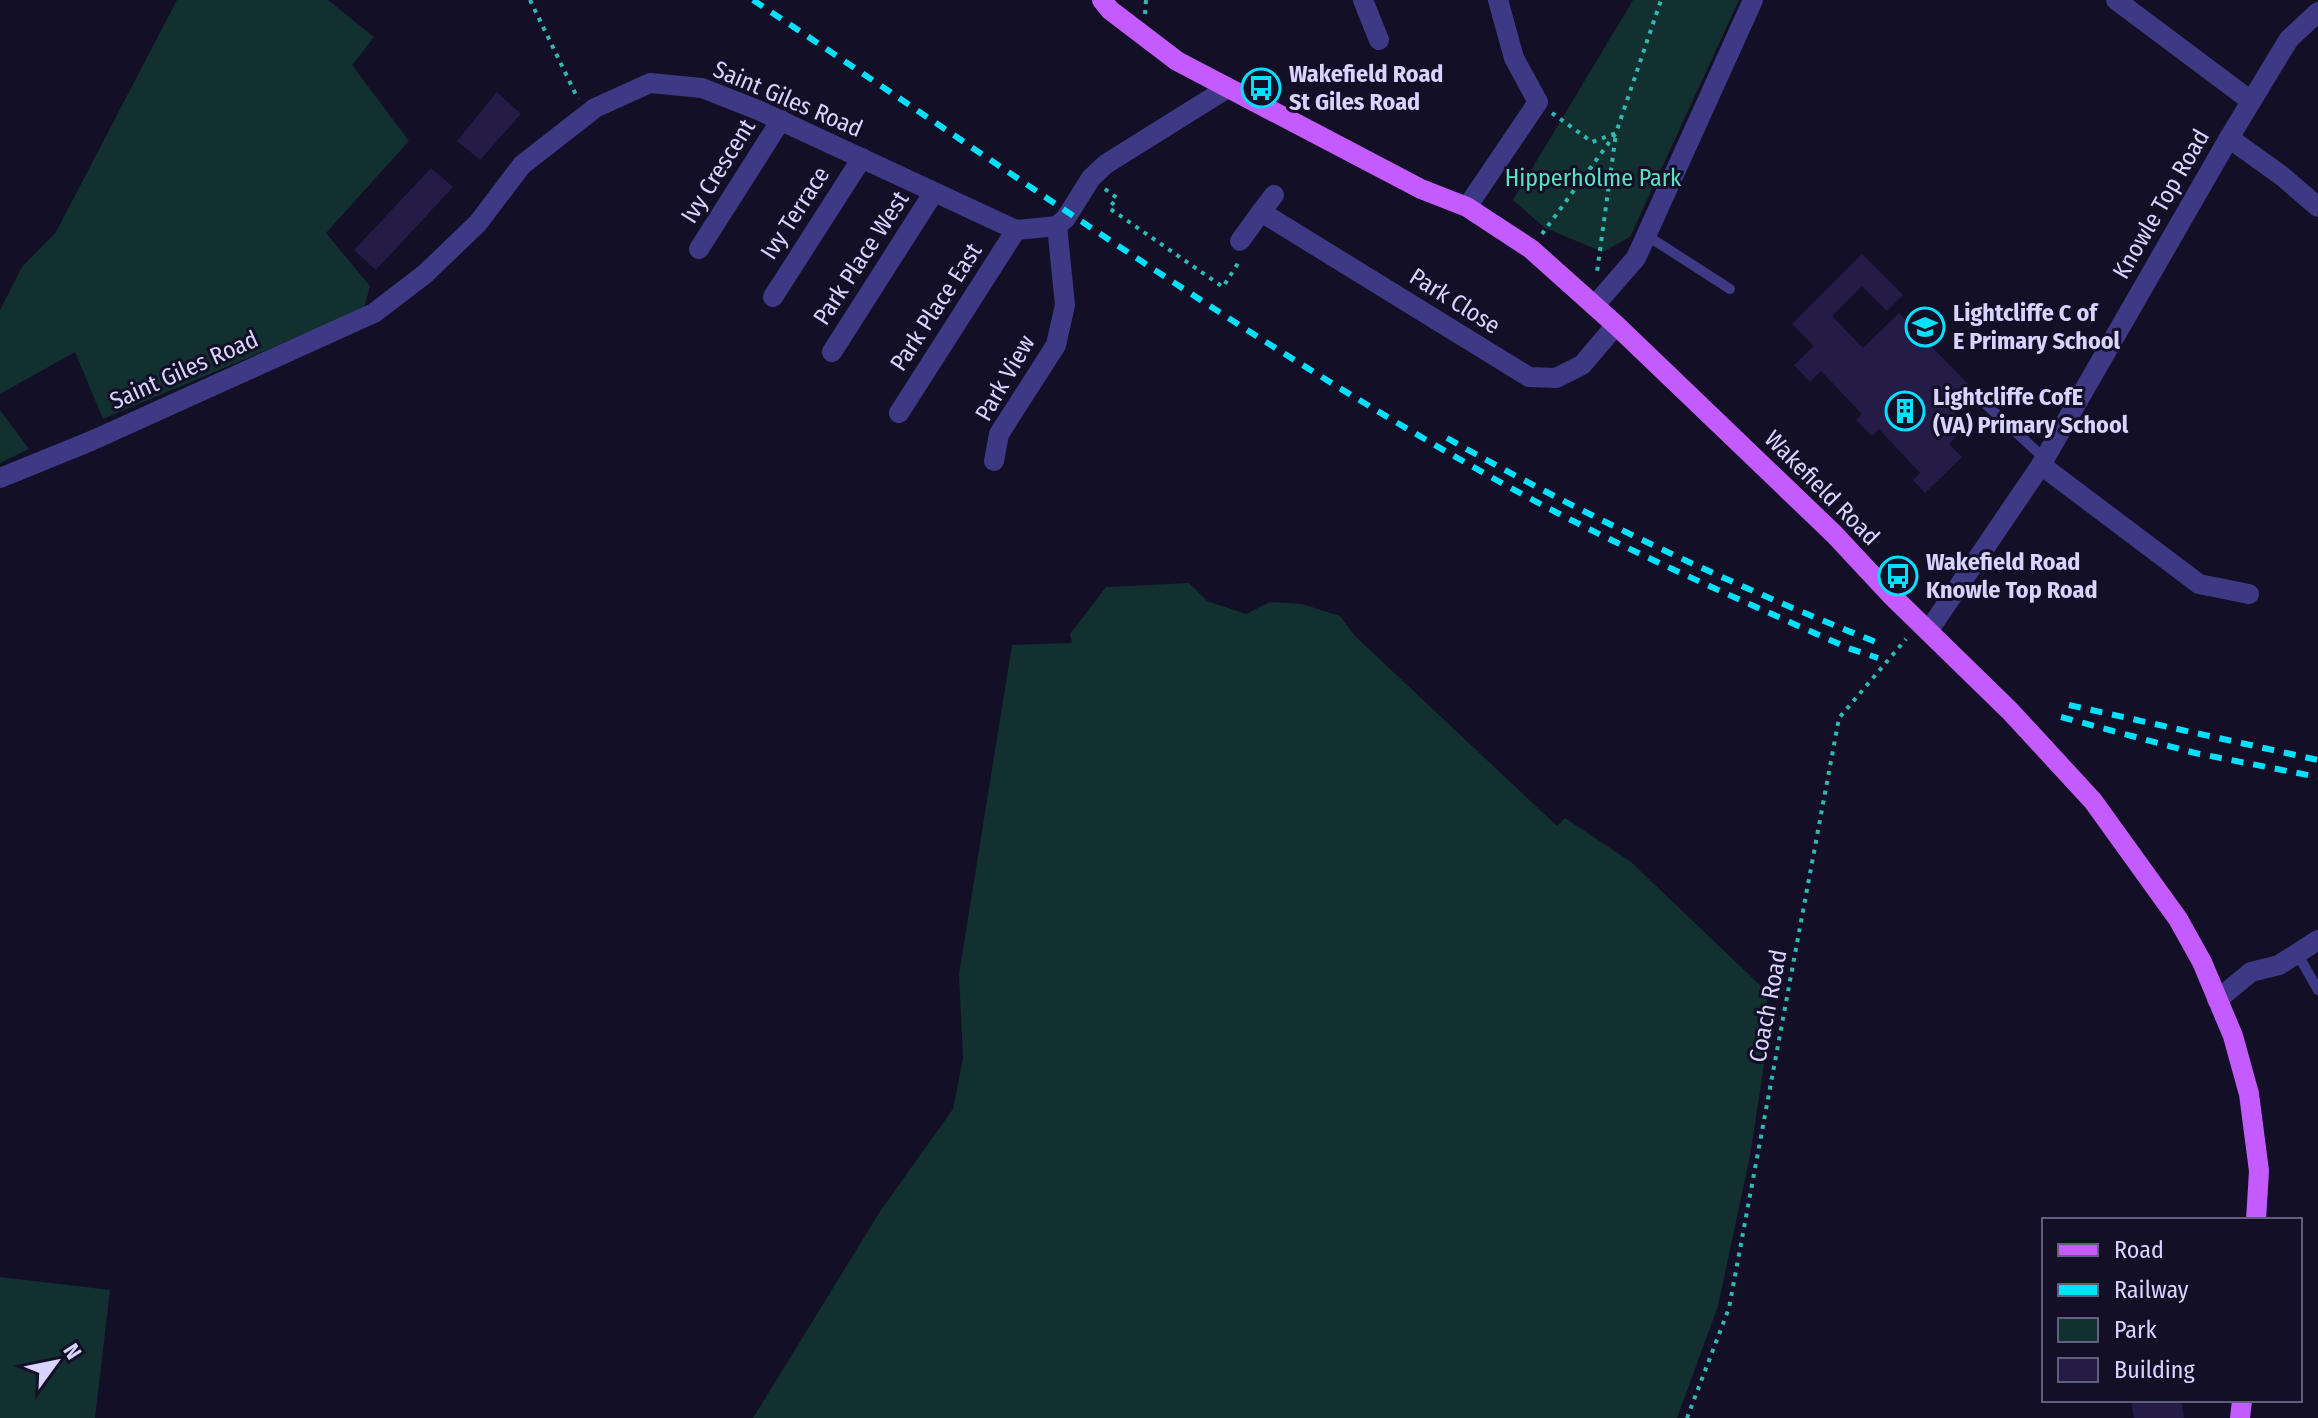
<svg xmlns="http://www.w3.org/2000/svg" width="2318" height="1418" viewBox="0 0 2318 1418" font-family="'Fira Sans Condensed',sans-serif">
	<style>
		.green { fill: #12302f }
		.building { fill: #241b47 }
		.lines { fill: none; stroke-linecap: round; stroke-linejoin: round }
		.path { stroke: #2eb9b3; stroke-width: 4; stroke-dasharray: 4 6; stroke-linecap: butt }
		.service { stroke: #3e3985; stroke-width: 10 }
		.minor { stroke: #3e3985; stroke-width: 20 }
		.tertiary { stroke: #3e3985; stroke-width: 20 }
		.primary { stroke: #c45bff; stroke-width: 20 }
		.rail { stroke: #00e1ff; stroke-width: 6; stroke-dasharray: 12 10; stroke-linecap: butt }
		.labels { text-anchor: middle; stroke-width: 6; stroke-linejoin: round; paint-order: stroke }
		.poi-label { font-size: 24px; font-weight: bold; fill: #d9d4ff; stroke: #130f26; text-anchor: start }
		.street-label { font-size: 24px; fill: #d9d4ff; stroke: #130f26 }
		.park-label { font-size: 24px; fill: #5ee1c2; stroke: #130f26 }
	</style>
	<rect width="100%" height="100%" fill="#130f26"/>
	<g class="green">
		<path d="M177,0H328L374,37L352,65L409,141L326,233L370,286L364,309L103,419L75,352L0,394V310L22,267L56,232Z"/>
		<path d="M1633,0H1739L1630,237L1603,252L1545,228L1513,200Z"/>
		<path d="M0,410L29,449L0,463Z"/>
		<path d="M1189,583L1207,601L1246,614L1270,602L1302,604L1340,616L1354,635L1557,826L1565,818L1631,862L1764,989L1771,1019L1750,1156L1718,1306L1677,1418H753L881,1210L953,1109L963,1058L959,974L1012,645L1072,643L1070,634L1106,587Z"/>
		<path d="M0,1277L110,1290L95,1418H0Z"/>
	</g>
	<g class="building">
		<path d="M497,92L521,114L480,160L457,141Z"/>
		<path d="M431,168L453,187L376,270L354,250Z"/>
		<path d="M1862,254L1903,295L1887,311L1862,286L1832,316L1863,348L1899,313L1970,386L1949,407L1959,417L1948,428L1956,437L1949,444L1962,457L1925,493L1913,480L1920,473L1879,429L1872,436L1856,420L1862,414L1821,371L1810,382L1794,365L1814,346L1792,324Z"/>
		<path d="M2131,1400H2181L2184,1418H2134Z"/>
	</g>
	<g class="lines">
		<g class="path">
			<path d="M530,0L578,99"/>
			<path d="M1145,14L1146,0"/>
			<path d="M1552,113L1592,142L1616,133L1597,272"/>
			<path d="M1105,189L1117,198L1109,208L1223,287L1240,260"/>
			<path d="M1542,234L1616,133L1661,0"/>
			<path d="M1687,1418L1729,1308L1839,718L1906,639"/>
		</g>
		<g class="service">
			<path d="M1646,235L1730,289"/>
			<path d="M1981,400L2045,459"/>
			<path d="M2297,953L2318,990"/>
		</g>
		<g class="minor">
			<path d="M1363,0L1379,40"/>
			<path d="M2116,0L2251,101"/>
			<path d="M2229,138L2282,176L2318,207"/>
			<path d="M1274,195L1261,212L1529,377L1556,378L1582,365L1616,325"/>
			<path d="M1467,207L1538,102L1514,58L1498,0"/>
			<path d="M1240,241L1261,212"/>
			<path d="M699,249L781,120"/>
			<path d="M773,297L862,158"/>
			<path d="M1595,305L1636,258L1753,0"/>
			<path d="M832,352L934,192"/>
			<path d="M899,413L1016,230"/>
			<path d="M994,461L999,434L1056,345L1065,305L1057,226"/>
			<path d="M2041,465L2199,584L2249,594"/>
			<path d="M0,478L91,441L374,313L425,274L478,223L522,165L595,108L650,83L702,88L758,110L1016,230L1057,226L1066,218L1091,178L1106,164L1226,89"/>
			<path d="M2217,1000L2251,972L2279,965L2318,940"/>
		</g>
		<path class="tertiary" d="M1929,630L2041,465L2229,138L2289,39L2318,12"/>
		<g class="primary">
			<path d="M1102,0L1110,10L1177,61L1421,189L1467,207L1531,249L1616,325L1834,534L1890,594L2010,711L2093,801L2178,919L2202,962L2233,1036L2249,1094L2259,1171L2256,1220"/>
			<path d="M2240,1418L2242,1400"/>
		</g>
		<g class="rail">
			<path d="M753,0C993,159 1233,332 1484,473C1601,540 1725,593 1848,648L1878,658"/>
			<path d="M1447,438C1587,517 1731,585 1881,644"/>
			<path d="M2069,705L2318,760"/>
			<path d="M2061,717L2195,753L2318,777"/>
		</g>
	</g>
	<defs>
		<g id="bus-ring" transform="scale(2)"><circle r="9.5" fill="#130f26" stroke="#00e1ff" stroke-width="1.5"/><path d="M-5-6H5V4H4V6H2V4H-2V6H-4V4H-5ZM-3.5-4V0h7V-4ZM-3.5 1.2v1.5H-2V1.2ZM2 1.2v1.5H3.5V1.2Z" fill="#00e1ff"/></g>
		<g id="school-ring" transform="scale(2)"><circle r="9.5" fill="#130f26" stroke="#00e1ff" stroke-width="1.5"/><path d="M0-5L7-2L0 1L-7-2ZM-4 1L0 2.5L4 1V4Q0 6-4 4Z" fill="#00e1ff"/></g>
		<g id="building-ring" transform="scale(2)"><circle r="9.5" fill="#130f26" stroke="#00e1ff" stroke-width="1.5"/><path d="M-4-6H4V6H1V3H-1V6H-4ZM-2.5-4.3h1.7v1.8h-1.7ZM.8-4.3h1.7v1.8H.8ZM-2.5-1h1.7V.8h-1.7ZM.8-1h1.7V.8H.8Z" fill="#00e1ff"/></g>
	</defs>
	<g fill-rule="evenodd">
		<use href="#bus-ring" x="1261" y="88"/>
		<use href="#school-ring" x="1925" y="327"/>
		<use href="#building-ring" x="1905" y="411"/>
		<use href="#bus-ring" x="1898" y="576"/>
	</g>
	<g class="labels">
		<g class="poi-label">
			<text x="1289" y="82">Wakefield Road<tspan x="1289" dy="28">St Giles Road</tspan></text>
			<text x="1953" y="321">Lightcliffe C of<tspan x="1953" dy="28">E Primary School</tspan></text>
			<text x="1933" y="405">Lightcliffe CofE<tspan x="1933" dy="28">(VA) Primary School</tspan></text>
			<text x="1926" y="570">Wakefield Road<tspan x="1926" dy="28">Knowle Top Road</tspan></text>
		</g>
		<g class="street-label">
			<text transform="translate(788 99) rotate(23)" y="8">Saint Giles Road</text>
			<text transform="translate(718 171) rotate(-58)" y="8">Ivy Crescent</text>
			<text transform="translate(2161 204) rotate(-60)" y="8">Knowle Top Road</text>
			<text transform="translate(795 213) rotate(-57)" y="8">Ivy Terrace</text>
			<text transform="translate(861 258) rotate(-57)" y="8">Park Place West</text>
			<text transform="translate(1455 301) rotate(32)" y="8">Park Close</text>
			<text transform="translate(936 307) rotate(-57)" y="8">Park Place East</text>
			<text transform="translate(184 370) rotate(-24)" y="8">Saint Giles Road</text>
			<text transform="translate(1005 378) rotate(-60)" y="8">Park View</text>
			<text transform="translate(1822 488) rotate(45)" y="8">Wakefield Road</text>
			<text transform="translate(1768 1006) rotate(-79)" y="8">Coach Road</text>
		</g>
		<g class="park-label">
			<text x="1593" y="186">Hipperholme Park</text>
		</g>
	</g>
	<rect x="2042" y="1218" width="260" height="184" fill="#130f26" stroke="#625e7d" stroke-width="2"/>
	<rect x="2058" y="1244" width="40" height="12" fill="#c45bff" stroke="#625e7d" stroke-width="2"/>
	<text x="2114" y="1258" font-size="24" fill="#d9d4ff">Road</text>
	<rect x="2058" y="1284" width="40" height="12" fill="#00e1ff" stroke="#625e7d" stroke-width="2"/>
	<text x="2114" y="1298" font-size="24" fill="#d9d4ff">Railway</text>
	<rect x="2058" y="1318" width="40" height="24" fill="#12302f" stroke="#625e7d" stroke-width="2"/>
	<text x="2114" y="1338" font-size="24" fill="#d9d4ff">Park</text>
	<rect x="2058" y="1358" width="40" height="24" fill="#241b47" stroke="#625e7d" stroke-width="2"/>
	<text x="2114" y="1378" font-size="24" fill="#d9d4ff">Building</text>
	<g transform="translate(56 1362) rotate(57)" stroke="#130f26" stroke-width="6" paint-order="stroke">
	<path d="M0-6L14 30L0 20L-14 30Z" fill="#d9d4ff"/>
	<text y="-12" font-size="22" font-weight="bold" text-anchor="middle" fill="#d9d4ff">N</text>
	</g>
</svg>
